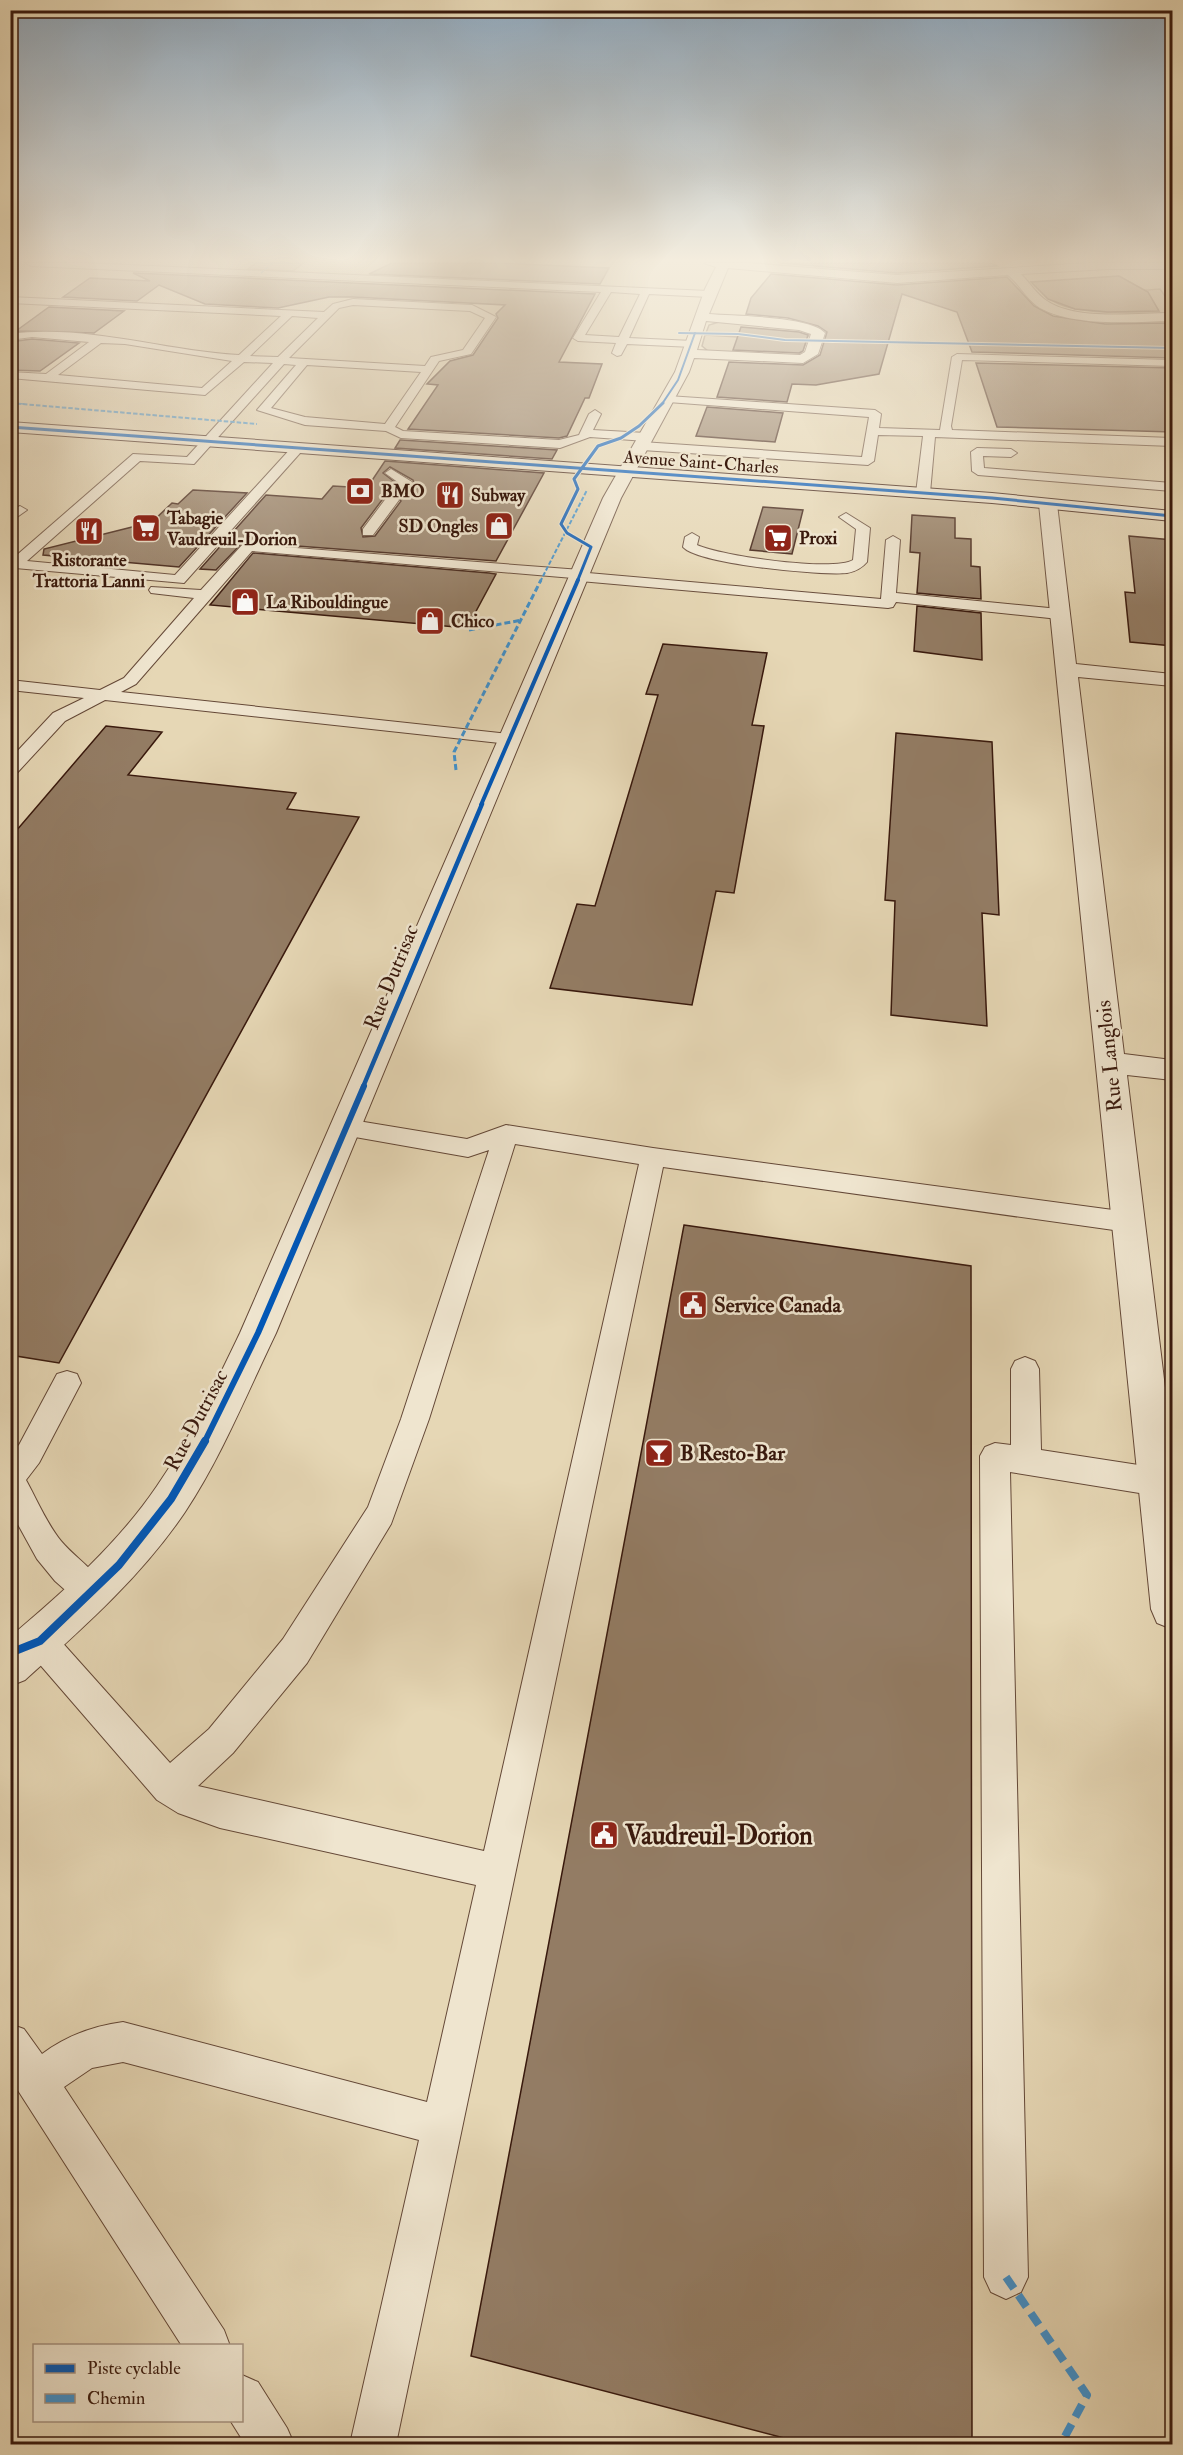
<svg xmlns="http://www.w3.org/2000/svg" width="1183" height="2455" viewBox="0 0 1183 2455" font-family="'IM FELL Double Pica',serif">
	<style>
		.green { fill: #c9b798; stroke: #816852; stroke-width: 1.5 }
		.building { fill: #937c64; stroke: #39190d; stroke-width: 1.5; fill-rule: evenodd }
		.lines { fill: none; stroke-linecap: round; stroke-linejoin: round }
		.lane-casing { stroke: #644837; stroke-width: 2 }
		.street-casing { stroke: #644837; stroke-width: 2 }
		.secondary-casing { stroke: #39190d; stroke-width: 2 }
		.lane { fill: #efe5cf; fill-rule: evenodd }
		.street { fill: #efe5cf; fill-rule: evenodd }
		.secondary { fill: #efe5cf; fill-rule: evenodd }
		.quiet-far3 { stroke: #3e93d2; stroke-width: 1.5; stroke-dasharray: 4 1.5; stroke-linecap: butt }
		.quiet-far2 { stroke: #3e93d2; stroke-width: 2; stroke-dasharray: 4.5 2; stroke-linecap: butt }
		.quiet-far1 { stroke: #3e93d2; stroke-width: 3; stroke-dasharray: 6 3; stroke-linecap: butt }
		.quiet { stroke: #3e93d2; stroke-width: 8; stroke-dasharray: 14 8; stroke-linecap: butt }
		.cycleway-far5-casing { stroke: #efe5cf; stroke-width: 4 }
		.cycleway-far4-casing { stroke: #efe5cf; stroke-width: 5 }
		.cycleway-far3-casing { stroke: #efe5cf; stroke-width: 6 }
		.cycleway-far2-casing { stroke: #efe5cf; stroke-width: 8 }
		.cycleway-far1-casing { stroke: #efe5cf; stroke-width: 10 }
		.cycleway-casing { stroke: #efe5cf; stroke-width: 11 }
		.cycleway-far5 { stroke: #0057b8; stroke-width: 2 }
		.cycleway-far4 { stroke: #0057b8; stroke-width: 3 }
		.cycleway-far3 { stroke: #0057b8; stroke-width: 4 }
		.cycleway-far2 { stroke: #0057b8; stroke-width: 4.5 }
		.cycleway-far1 { stroke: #0057b8; stroke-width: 6 }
		.cycleway { stroke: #0057b8; stroke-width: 8 }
		.labels { text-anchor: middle; stroke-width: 5; stroke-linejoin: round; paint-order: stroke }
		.far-street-label { font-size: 18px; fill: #39190d; stroke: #efe5cf }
		.far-poi-label { font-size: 18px; font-weight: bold; fill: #39190d; stroke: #efe5cf; text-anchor: start }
		.street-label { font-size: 21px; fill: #39190d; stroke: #efe5cf }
		.poi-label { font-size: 21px; font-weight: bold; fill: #39190d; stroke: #efe5cf; text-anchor: start }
		.near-poi-label { font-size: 26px; font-weight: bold; fill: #39190d; stroke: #efe5cf; text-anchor: start }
	</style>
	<rect width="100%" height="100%" fill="#e6d7b5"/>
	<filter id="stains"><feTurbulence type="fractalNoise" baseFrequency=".00333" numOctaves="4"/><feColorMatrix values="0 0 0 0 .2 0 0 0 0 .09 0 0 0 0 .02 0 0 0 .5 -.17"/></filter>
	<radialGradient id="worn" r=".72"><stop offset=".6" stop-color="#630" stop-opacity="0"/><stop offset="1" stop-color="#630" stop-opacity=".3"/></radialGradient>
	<g class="green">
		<path d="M256,263H303L293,271L248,269Z"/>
		<path d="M1160,289L1172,306V313C1146,312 1066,317 1050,298Z"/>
		<path d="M719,322L799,329L809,335L807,338L795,339L706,333L709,325Z"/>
		<path d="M705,335L807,341L802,352L797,356L708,351L702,346Z"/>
	</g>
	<g class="building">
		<path d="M392,263H497L609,268L600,284L369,274Z"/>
		<path d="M780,263H991L997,266L897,273Z"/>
		<path d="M133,273L595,294L559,362L602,364L589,398H585L567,436L559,438L408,429L438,385L427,384L450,361L473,355L498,318L496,314L505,305L353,297H329L278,308L205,304L159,285L137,301L63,297L90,278L150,281Z"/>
		<path d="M771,274L897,285L1007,277L1034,306L1053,316L1105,324L1166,323L1173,334V358L972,352L957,312L902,294L879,374L816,385L792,384L787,402L717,397L729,362L803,365L820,355L827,332L818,326L788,318L746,314L751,298Z"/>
		<path d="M1119,276L1148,292L1159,311L1108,312L1075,309L1048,299L1031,282Z"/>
		<path d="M49,307L124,311L94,333L16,331Z"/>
		<path d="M741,327L799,332L808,335L803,351L799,353L733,350Z"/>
		<path d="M32,339L79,343L40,371L10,370V342Z"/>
		<path d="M976,363L1173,368V432L997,427Z"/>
		<path d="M707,407L783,413L775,442L696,436Z"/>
		<path d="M400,440H401L557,450L552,459L395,448Z"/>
		<path d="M385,461L544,473L496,561L243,542L216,570L200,569L266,495L322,499L333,486L367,488ZM390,467L413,480L414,483L406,495L397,496L401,501L375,536L363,537L361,528L385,496L391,494L390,490L396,483L383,473Z"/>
		<path d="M193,490L247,493L179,567L43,555L44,549L152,522L172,503L178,504Z"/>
		<path d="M763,507L803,510L792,554L750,550Z"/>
		<path d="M912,515L955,518V538L971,539V566L980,567L981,599L917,593L920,553L910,552Z"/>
		<path d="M1129,536L1173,540V646L1130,642L1125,592L1135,593Z"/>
		<path d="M253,553L489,573L496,574L467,628L210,605Z"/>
		<path d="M917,606L981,613L982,660L914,651Z"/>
		<path d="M663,644L767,653L752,725L764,726L734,893L716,891L692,1005L550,988L577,904L595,906L658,695L646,694Z"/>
		<path d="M106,726L162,732L128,775L296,793L287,809L359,817L59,1363L10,1355V838Z"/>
		<path d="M896,733L992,742L999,915L982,913L987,1026L891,1015L895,901L885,900Z"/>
		<path d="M684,1225L971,1266L972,2445H811L471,2356Z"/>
	</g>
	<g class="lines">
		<g class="lane-casing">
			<g id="lane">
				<path d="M26,263H84L709,291L714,294L709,297L649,294L629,338L693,341L698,344L693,347L627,344L621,355L617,356L612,353L616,343L578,341L573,338L601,292L31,266ZM611,292L640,294L619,337L585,335Z"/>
				<path d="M10,297L324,312L333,304L353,299L472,305L496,317L471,354L439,361L395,427L403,431L559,440L579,435L589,414L595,410L601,414L593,430L646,433L652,437L646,441L590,437L560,448L401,438L386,431L305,425L257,410L296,365L284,364L194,464L140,461L27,561L175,575L293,446H301V452L184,583L15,568L10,567V561L133,454L187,457L273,363L244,362L205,395L10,378V372L46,374L89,342L32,337L10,340V334C86,324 164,351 239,355L281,316L10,303ZM353,305L470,311L485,318L463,350L431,357L425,366L289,358L339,308ZM292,316L318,318L278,357L250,356ZM101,343L125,344L232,361L202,388L58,375ZM307,365L421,372L385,424L305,417L271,408Z"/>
				<path d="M957,354L1172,360V366L962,360L951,426L952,430L1172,438V446L935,437L930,493L923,497L916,493L923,436L878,435L874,461L868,465L642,450L636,446L642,442L862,457L869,417L668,402L662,399L668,396L875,410L881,414L879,428L940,430L952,357Z"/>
				<path d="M977,448L1011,449L1017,453L1011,457L983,456L984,468L1172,483V491L978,475L972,471L971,452Z"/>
				<path d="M391,469L412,482L404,494H394L392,491L399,483L385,473Z"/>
				<path d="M392,496L399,500L373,535H363V529L387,497Z"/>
				<path d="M20,506L27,510L10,522V511Z"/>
				<path d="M846,513L870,528L867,562C863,567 855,572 847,573C822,576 698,564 683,547L685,537L692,533L699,537L697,545C721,556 833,572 853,560L856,529L839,517Z"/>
				<path d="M893,536L900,540L896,593L1059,609L1067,614L1059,619L896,602L893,607L888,608L580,581L573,578L252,551L136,684L121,692L509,734L518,739L515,743L509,744L105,700L65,721L16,774L10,775V759L53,713L84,698L10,690V680L100,690L124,678L194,598L151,593L149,590L151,587L201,590L243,544L581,570L588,573L881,599L886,540Z"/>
				<path d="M346,1119L467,1139L506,1125L653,1148L1128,1212L1137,1215L1141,1222L1137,1229L1128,1232L663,1167L396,2444H350L419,2140L123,2062L92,2068L64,2087L224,2330L230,2346H182L10,2078V2024L24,2029L42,2054C66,2036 93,2026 123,2022L427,2102L476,1885L220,1828L178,1813L157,1800L29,1652L24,1641L29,1630L40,1625L51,1630L170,1763L209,1729L283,1639L368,1507L401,1419L489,1150L468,1157L338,1134L334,1128L338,1122ZM515,1144L639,1164L484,1851L198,1786L233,1753L307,1663L391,1524L429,1419Z"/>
				<path d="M1025,1357L1035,1361L1039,1369L1041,1450L1158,1468L1169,1472L1172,1483L1169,1492L1158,1496L1010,1472L1028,2277L1021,2292L1006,2299L991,2292L984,2277L980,1456L985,1447L995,1443L1011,1445V1369L1015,1361Z"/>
				<path d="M67,1371L77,1374L81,1383L39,1463L26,1480C37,1500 47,1524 61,1541C76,1559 99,1572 108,1593L103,1604L92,1608L81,1604L55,1581L37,1559L10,1510V1454L19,1445L57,1374Z"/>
				<path d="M242,2375L258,2382L287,2428L294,2444H245L230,2420H242Z"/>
			</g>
		</g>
		<g class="street-casing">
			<g id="street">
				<path d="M704,263H748L897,275L1089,263H1172V269H1108L1021,274C1030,283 1037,295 1047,301C1077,321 1138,313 1172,313V321C1135,322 1074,327 1040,308C1027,300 1020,285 1008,275L897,283L728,268L709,314C732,316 811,316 825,333L818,354L803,363L694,358L689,372L621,498L276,1333C247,1393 222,1456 185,1512C141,1577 83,1628 25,1680L10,1686V1637C64,1591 117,1545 157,1486C190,1438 215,1385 240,1333L603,498L675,372L705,289L716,267ZM706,321L799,330L811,334L805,352L800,355L697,350Z"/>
				<path d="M1048,499L1057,504L1076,664L1172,674V686L1078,677L1124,1054L1172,1060V1080L1127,1075L1172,1445V1629L1157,1623L1151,1609L1039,504Z"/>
			</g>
		</g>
		<g class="secondary-casing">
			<path id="secondary" d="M10,422L992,493L1172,511V521L992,503L10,432Z"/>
		</g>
		<use href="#lane" class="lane"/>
		<use href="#street" class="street"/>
		<use href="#secondary" class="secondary"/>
		<g class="quiet-far3">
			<path d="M261,273L273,263"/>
			<path d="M10,403L24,404"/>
		</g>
		<g class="quiet-far2">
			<path d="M10,403L257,424"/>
			<path d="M540,582L587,490"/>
		</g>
		<g class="quiet-far1">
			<path d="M469,630L522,620"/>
			<path d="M456,770L454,752L541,580"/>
		</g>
		<path class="quiet" d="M1006,2277L1087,2395L1061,2444"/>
		<g class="cycleway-far5-casing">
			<g id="cycleway-far5">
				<path d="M679,333L738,334L785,340L1172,348"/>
				<path d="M662,404L678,380L695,333"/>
			</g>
		</g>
		<g class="cycleway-far4-casing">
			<g id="cycleway-far4">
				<path d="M10,427L992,498L1172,516"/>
				<path d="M577,582L591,547L567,533L561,524L578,489L574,479L598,446L621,438L639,426L663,403"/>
			</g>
		</g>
		<g class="cycleway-far3-casing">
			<path id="cycleway-far3" d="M481,805L578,580"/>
		</g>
		<g class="cycleway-far2-casing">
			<path id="cycleway-far2" d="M363,1087L482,804"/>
		</g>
		<g class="cycleway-far1-casing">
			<path id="cycleway-far1" d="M204,1443L258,1333L364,1086"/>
		</g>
		<g class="cycleway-casing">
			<path id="cycleway" d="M10,1653L40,1641L119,1565L171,1499L205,1441"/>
		</g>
		<use href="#cycleway-far5" class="cycleway-far5"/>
		<use href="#cycleway-far4" class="cycleway-far4"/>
		<use href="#cycleway-far3" class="cycleway-far3"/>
		<use href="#cycleway-far2" class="cycleway-far2"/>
		<use href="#cycleway-far1" class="cycleway-far1"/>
		<use href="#cycleway" class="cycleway"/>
	</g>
	<linearGradient id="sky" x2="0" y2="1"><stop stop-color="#8fa8bd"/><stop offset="0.43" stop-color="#f4edde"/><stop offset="1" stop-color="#f4edde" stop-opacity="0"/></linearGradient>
	<rect width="1183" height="606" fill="url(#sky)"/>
	<defs>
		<g id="bank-square" transform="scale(1.5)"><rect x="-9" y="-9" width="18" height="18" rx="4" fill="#8f2418" stroke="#efe5cf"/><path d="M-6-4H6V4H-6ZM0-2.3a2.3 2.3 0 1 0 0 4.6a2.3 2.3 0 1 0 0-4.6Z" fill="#fff"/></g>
		<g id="restaurant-square" transform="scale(1.5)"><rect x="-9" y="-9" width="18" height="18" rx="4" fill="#8f2418" stroke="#efe5cf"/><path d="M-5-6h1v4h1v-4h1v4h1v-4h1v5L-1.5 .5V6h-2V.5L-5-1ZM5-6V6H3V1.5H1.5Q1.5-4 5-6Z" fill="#fff"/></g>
		<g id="shop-square" transform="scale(1.5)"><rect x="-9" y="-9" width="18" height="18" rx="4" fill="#8f2418" stroke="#efe5cf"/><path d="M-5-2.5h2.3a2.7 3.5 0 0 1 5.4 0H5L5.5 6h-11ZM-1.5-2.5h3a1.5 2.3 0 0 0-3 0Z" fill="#fff"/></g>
		<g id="supermarket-square" transform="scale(1.5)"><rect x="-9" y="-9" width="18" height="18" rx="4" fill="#8f2418" stroke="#efe5cf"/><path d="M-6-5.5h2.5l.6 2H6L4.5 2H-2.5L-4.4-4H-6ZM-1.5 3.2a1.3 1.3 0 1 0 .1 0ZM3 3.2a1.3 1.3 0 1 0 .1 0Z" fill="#fff"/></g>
		<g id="civic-square" transform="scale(1.5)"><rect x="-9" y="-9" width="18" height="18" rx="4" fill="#8f2418" stroke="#efe5cf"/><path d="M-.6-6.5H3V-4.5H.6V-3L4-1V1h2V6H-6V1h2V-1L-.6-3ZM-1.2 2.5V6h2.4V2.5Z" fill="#fff"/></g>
		<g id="bar-square" transform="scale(1.5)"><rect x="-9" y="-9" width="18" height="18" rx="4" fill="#8f2418" stroke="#efe5cf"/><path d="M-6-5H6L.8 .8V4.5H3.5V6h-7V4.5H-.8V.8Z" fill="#fff"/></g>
	</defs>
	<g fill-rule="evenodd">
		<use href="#bank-square" x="360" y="491"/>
		<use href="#restaurant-square" x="450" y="495"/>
		<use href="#shop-square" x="499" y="526"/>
		<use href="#supermarket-square" x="146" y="528"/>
		<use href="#restaurant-square" x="89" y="531"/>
		<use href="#supermarket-square" x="778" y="538"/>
		<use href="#shop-square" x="245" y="602"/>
		<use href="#shop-square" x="430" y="621"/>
		<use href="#civic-square" x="693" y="1305"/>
		<use href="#bar-square" x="659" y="1453"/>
		<use href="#civic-square" x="604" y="1835"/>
	</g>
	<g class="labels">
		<g class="far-street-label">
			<text transform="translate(701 462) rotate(4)" y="6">Avenue Saint-Charles</text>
		</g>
		<g class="far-poi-label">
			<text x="381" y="497">BMO</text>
			<text x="471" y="501">Subway</text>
			<text x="167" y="524">Tabagie<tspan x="167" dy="21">Vaudreuil-Dorion</tspan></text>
			<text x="478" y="532" text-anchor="end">SD Ongles</text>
			<text x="799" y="544">Proxi</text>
			<text x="89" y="566" text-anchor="middle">Ristorante<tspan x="89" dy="21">Trattoria Lanni</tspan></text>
			<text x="266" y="608">La Ribouldingue</text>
			<text x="451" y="627">Chico</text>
		</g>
		<g class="street-label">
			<text transform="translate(391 977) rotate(-68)" y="7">Rue Dutrisac</text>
			<text transform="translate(1109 1056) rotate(-96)" y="7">Rue Langlois</text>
			<text transform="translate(196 1420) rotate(-62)" y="7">Rue Dutrisac</text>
		</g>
		<g class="poi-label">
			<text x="714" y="1312">Service Canada</text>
			<text x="680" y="1460">B Resto-Bar</text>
		</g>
		<g class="near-poi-label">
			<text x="625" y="1844">Vaudreuil-Dorion</text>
		</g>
	</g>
	<rect width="1183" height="2455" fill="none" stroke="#e6d7b5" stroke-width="36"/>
	<rect x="12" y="12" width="1159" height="2431" fill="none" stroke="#39190d" stroke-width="3"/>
	<rect x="18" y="18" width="1147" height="2419" fill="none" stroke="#39190d" stroke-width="1.5"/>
	<rect x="33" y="2344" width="210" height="78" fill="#efe5cf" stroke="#a69381" stroke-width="1.5"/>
	<rect x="45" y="2364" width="30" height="9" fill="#0057b8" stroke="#a69381" stroke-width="1.5"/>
	<text x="87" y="2374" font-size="18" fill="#39190d">Piste cyclable</text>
	<rect x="45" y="2394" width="30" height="9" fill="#3e93d2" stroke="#a69381" stroke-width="1.5"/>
	<text x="87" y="2404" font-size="18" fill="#39190d">Chemin</text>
	<rect width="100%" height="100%" filter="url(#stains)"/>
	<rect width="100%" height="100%" fill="url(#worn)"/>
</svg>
